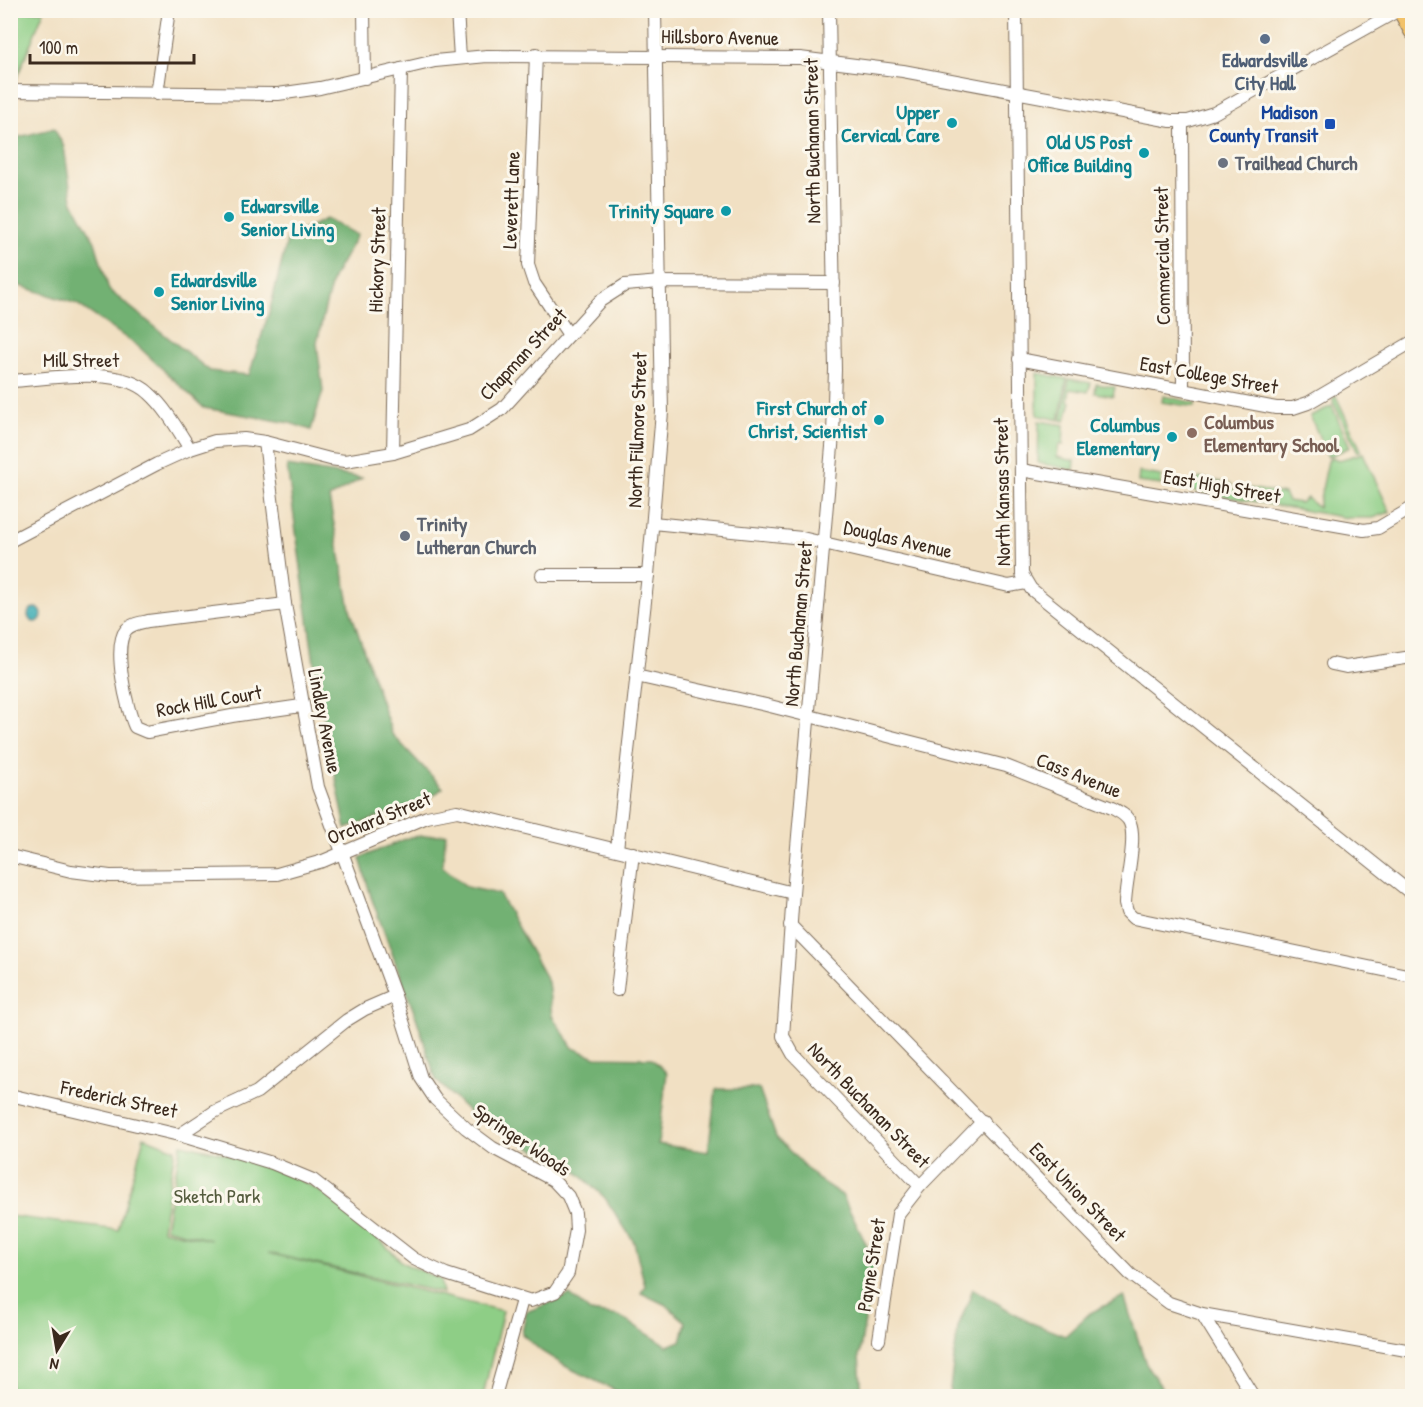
<svg xmlns="http://www.w3.org/2000/svg" width="1423" height="1407" viewBox="0 0 1423 1407" font-family="'Patrick Hand',sans-serif">
	<style>
		.green { fill: #8ece86; stroke: #647c52; stroke-width: 1.5 }
		.forest { fill: #72b173; stroke: #566e48; stroke-width: 1.5 }
		.water { fill: #3aacb4; stroke: #3a6b69; stroke-width: 1.5 }
		.lines { fill: none; stroke-linecap: round; stroke-linejoin: round }
		.minor-casing { stroke: #7b6a58; stroke-width: 14 }
		.major-casing { stroke: #7b6a58; stroke-width: 17 }
		.minor { stroke: #fff; stroke-width: 12 }
		.major { stroke: #f2c26a; stroke-width: 15 }
		.service-dot { fill: #5c6f8a; stroke: #fbf7ec; stroke-width: 2 }
		.culture-dot { fill: #0f9aa8; stroke: #fbf7ec; stroke-width: 2 }
		.transit-dot { fill: #1a4fb4; stroke: #fbf7ec; stroke-width: 2 }
		.worship-dot { fill: #6b7280; stroke: #fbf7ec; stroke-width: 2 }
		.education-dot { fill: #8d6e63; stroke: #fbf7ec; stroke-width: 2 }
		.labels { text-anchor: middle; stroke-width: 6; stroke-linejoin: round; paint-order: stroke }
		.street-label { font-size: 20px; fill: #3b2a1e; stroke: #fbf7ec }
		.service-label { font-size: 20px; font-weight: bold; fill: #4e5e75; stroke: #fbf7ec }
		.culture-label { font-size: 20px; font-weight: bold; fill: #0d838f; stroke: #fbf7ec; text-anchor: end }
		.transit-label { font-size: 20px; font-weight: bold; fill: #164399; stroke: #fbf7ec; text-anchor: end }
		.worship-label { font-size: 20px; font-weight: bold; fill: #5b616d; stroke: #fbf7ec; text-anchor: start }
		.education-label { font-size: 20px; font-weight: bold; fill: #785e54; stroke: #fbf7ec; text-anchor: start }
		.park-label { font-size: 20px; fill: #545b3d; stroke: #fbf7ec }
	</style>
	<rect width="100%" height="100%" fill="#fbf7ec"/>
	<filter id="ink" filterUnits="userSpaceOnUse"><feTurbulence type="fractalNoise" baseFrequency=".0167" numOctaves="2"/><feDisplacementMap in="SourceGraphic" scale="12" xChannelSelector="R" yChannelSelector="G"/><feConvolveMatrix kernelMatrix="1 2 1 2 8 2 1 2 1" color-interpolation-filters="sRGB"/></filter>
	<filter id="wash" filterUnits="userSpaceOnUse"><feTurbulence type="fractalNoise" baseFrequency=".008" numOctaves="4" result="noise"/><feDisplacementMap in="SourceGraphic" scale="24" xChannelSelector="R" yChannelSelector="G"/><feGaussianBlur stdDeviation="1.35" result="paint"/><feColorMatrix in="noise" values="0 0 0 0 0 0 0 0 0 0 0 0 0 0 0 0 0 1.4 0 .05"/><feComposite in="paint" operator="in"/></filter>
	<g filter="url(#wash)">
		<rect width="100%" height="100%" fill="#f1e0c3"/>
		<g class="green">
			<path d="M18,11H44L11,92L10,26Z"/>
			<path d="M1037,373L1067,379L1059,420L1037,415Z"/>
			<path d="M1069,379L1091,383L1088,392L1070,389L1068,401L1071,402L1065,421L1061,420Z"/>
			<path d="M1096,384L1115,387L1113,396L1095,393Z"/>
			<path d="M1163,396L1195,403V407L1162,402Z"/>
			<path d="M1336,396L1361,450L1358,452L1333,402V398Z"/>
			<path d="M1332,406L1350,447L1328,457L1310,416Z"/>
			<path d="M1039,421L1064,425L1063,445L1059,444L1057,457L1075,461L1074,470L1038,463Z"/>
			<path d="M1363,453L1390,512L1373,518H1347L1164,486L1166,480L1192,485L1200,478L1231,484L1233,490L1248,492L1249,488L1284,494L1288,501L1300,503L1307,498L1318,508L1328,461L1331,457L1339,460Z"/>
			<path d="M1139,472L1161,476V485L1138,482Z"/>
			<path d="M144,1137L175,1149L162,1230L211,1240L165,1228L181,1144L227,1154L294,1176L324,1194L372,1232L403,1263L440,1279L443,1293L268,1253L503,1311L483,1396H11V1216L118,1230Z"/>
		</g>
		<g class="forest">
			<path d="M54,128L64,147L72,200L95,242L109,290L210,371L249,375L270,309L288,237L326,219L357,235L333,278L325,308L317,343L323,391L311,430L290,423L204,408L139,347L77,304L11,283V139Z"/>
			<path d="M287,466L362,478L329,498L350,609L392,734L443,788L430,798L346,829L317,685Z"/>
			<path d="M446,834L442,866L467,887L499,894L548,982L552,1016L573,1048L596,1057L651,1058L667,1073L658,1144L708,1152L716,1089H759L776,1137L816,1178L842,1195L875,1262L859,1356L862,1396H627L567,1367L541,1351L522,1334L526,1312L570,1295L590,1312L619,1316L667,1346L681,1341L686,1322L666,1305L641,1293L645,1286L634,1242L605,1198L576,1171L477,1120L436,1080L417,1020L371,897L360,858L410,837Z"/>
			<path d="M973,1289L1029,1322L1065,1336L1090,1313L1124,1296L1146,1364L1167,1396H949L958,1327Z"/>
		</g>
		<circle class="water" cx="35" cy="615" r="7"/>
	</g>
	<g filter="url(#ink)">
		<g class="lines">
			<g class="minor-casing">
				<g id="minor">
					<path d="M364,10L365,78"/>
					<path d="M457,10L460,58"/>
					<path d="M829,10L835,370L833,435L793,893L783,1036L793,1054L920,1186"/>
					<path d="M1016,10L1022,574L1031,589L1412,894"/>
					<path d="M536,54L528,265L534,283L569,335"/>
					<path d="M10,91L278,94L320,88L435,61L487,56L800,58L903,71L1171,121H1188L1214,113L1399,10"/>
					<path d="M157,94L169,10"/>
					<path d="M1182,121L1183,390"/>
					<path d="M1019,359L1276,408H1293L1308,403L1412,342"/>
					<path d="M10,381C49,379 119,365 149,393C166,408 178,430 190,449"/>
					<path d="M393,453L401,69"/>
					<path d="M1021,470L1364,530L1378,528L1412,508"/>
					<path d="M653,523L802,538L1009,586L1026,583"/>
					<path d="M10,541L157,464L190,449L215,441L244,439L265,442L330,459L345,461L393,453L469,430L502,409L600,301L625,285L660,282L834,283"/>
					<path d="M542,575H648"/>
					<path d="M285,604L148,621C140,623 131,624 126,630C112,646 127,710 135,727L147,732L232,716L301,706"/>
					<path d="M1332,664L1346,667L1412,657"/>
					<path d="M636,676L766,705L1006,766L1112,808C1119,812 1127,815 1130,823C1137,840 1125,884 1125,904L1127,912L1133,918L1412,976"/>
					<path d="M617,849L648,575L662,412L655,10"/>
					<path d="M10,856L71,871L110,876L277,874L323,861L427,817L457,811L793,893"/>
					<path d="M790,925L1130,1274L1169,1303L1202,1314L1412,1351"/>
					<path d="M617,990L633,853"/>
					<path d="M10,1095L179,1135L214,1112L257,1092L347,1020L365,1009L395,996"/>
					<path d="M179,1135L272,1163L313,1180L414,1259L446,1274L531,1301L555,1292L568,1273L576,1230L575,1213L568,1196L553,1180L493,1148L466,1128L435,1099L421,1078L395,996L318,787L285,604L265,442"/>
					<path d="M1202,1314L1253,1396"/>
					<path d="M879,1340L898,1214L920,1186L983,1121"/>
					<path d="M495,1396L522,1300"/>
				</g>
			</g>
			<g class="major-casing">
				<path id="major" d="M1400,10L1412,32"/>
			</g>
			<use href="#minor" class="minor"/>
			<use href="#major" class="major"/>
		</g>
	</g>
	<circle class="service-dot" cx="1265" cy="39" r="6"/>
	<g class="culture-dot">
		<circle cx="952" cy="123" r="6"/>
		<circle cx="1144" cy="153" r="6"/>
		<circle cx="726" cy="211" r="6"/>
		<circle cx="229" cy="217" r="6"/>
		<circle cx="159" cy="292" r="6"/>
		<circle cx="879" cy="420" r="6"/>
		<circle cx="1172" cy="437" r="6"/>
	</g>
	<rect class="transit-dot" x="1324" y="118" width="12" height="12" rx="3"/>
	<g class="worship-dot">
		<circle cx="1223" cy="163" r="6"/>
		<circle cx="405" cy="536" r="6"/>
	</g>
	<circle class="education-dot" cx="1192" cy="433" r="6"/>
	<g class="labels">
		<g class="street-label">
			<text transform="translate(720 37) rotate(1)" y="7">Hillsboro Avenue</text>
			<text transform="translate(812 141) rotate(-91)" y="7">North Buchanan Street</text>
			<text transform="translate(511 200) rotate(-88)" y="7">Leverett Lane</text>
			<text transform="translate(1162 256) rotate(-91)" y="7">Commercial Street</text>
			<text transform="translate(377 260) rotate(-88)" y="7">Hickory Street</text>
			<text transform="translate(523 354) rotate(-47)" y="7">Chapman Street</text>
			<text x="81" y="367">Mill Street</text>
			<text transform="translate(1209 375) rotate(10)" y="7">East College Street</text>
			<text transform="translate(637 430) rotate(-88)" y="7">North Fillmore Street</text>
			<text transform="translate(1222 486) rotate(10)" y="7">East High Street</text>
			<text transform="translate(1002 492) rotate(-91)" y="7">North Kansas Street</text>
			<text transform="translate(898 539) rotate(13)" y="7">Douglas Avenue</text>
			<text transform="translate(798 624) rotate(-85)" y="7">North Buchanan Street</text>
			<text transform="translate(209 701) rotate(-10)" y="7">Rock Hill Court</text>
			<text transform="translate(325 721) rotate(79)" y="7">Lindley Avenue</text>
			<text transform="translate(1079 775) rotate(22)" y="7">Cass Avenue</text>
			<text transform="translate(379 818) rotate(-22)" y="7">Orchard Street</text>
			<text transform="translate(119 1099) rotate(12)" y="7">Frederick Street</text>
			<text transform="translate(869 1105) rotate(46)" y="7">North Buchanan Street</text>
			<text transform="translate(522 1140) rotate(34)" y="7">Springer Woods</text>
			<text transform="translate(1078 1192) rotate(46)" y="7">East Union Street</text>
			<text transform="translate(871 1265) rotate(-81)" y="7">Payne Street</text>
		</g>
		<g class="service-label">
			<text x="1265" y="67">Edwardsville<tspan x="1265" dy="23">City Hall</tspan></text>
		</g>
		<g class="culture-label">
			<text x="940" y="119">Upper<tspan x="940" dy="23">Cervical Care</tspan></text>
			<text x="1132" y="149">Old US Post<tspan x="1132" dy="23">Office Building</tspan></text>
			<text x="241" y="213" text-anchor="start">Edwarsville<tspan x="241" dy="23">Senior Living</tspan></text>
			<text x="714" y="218">Trinity Square</text>
			<text x="171" y="287" text-anchor="start">Edwardsville<tspan x="171" dy="23">Senior Living</tspan></text>
			<text x="867" y="415">First Church of<tspan x="867" dy="23">Christ, Scientist</tspan></text>
			<text x="1160" y="432">Columbus<tspan x="1160" dy="23">Elementary</tspan></text>
		</g>
		<g class="transit-label">
			<text x="1318" y="119">Madison<tspan x="1318" dy="23">County Transit</tspan></text>
		</g>
		<g class="worship-label">
			<text x="1235" y="170">Trailhead Church</text>
			<text x="417" y="531">Trinity<tspan x="417" dy="23">Lutheran Church</tspan></text>
		</g>
		<g class="education-label">
			<text x="1204" y="429">Columbus<tspan x="1204" dy="23">Elementary School</tspan></text>
		</g>
		<g class="park-label">
			<text x="217" y="1203">Sketch Park</text>
		</g>
	</g>
	<rect width="1423" height="1407" fill="none" stroke="#fbf7ec" stroke-width="36"/>
	<g transform="translate(57 1350) rotate(191)" stroke="#fbf7ec" stroke-width="4.5" paint-order="stroke">
	<path d="M0-4.5L10 22L0 15L-10 22Z" fill="#3b2a1e"/>
	<text y="-9" font-size="16" font-weight="bold" text-anchor="middle" fill="#3b2a1e">N</text>
	</g>
	<path d="M30 54v9h164v-9" fill="none" stroke="#3b2a1e" stroke-width="3"/>
	<text x="39" y="54" font-size="18" fill="#3b2a1e" stroke="#fbf7ec" stroke-width="4.5" paint-order="stroke">100 m</text>
</svg>
